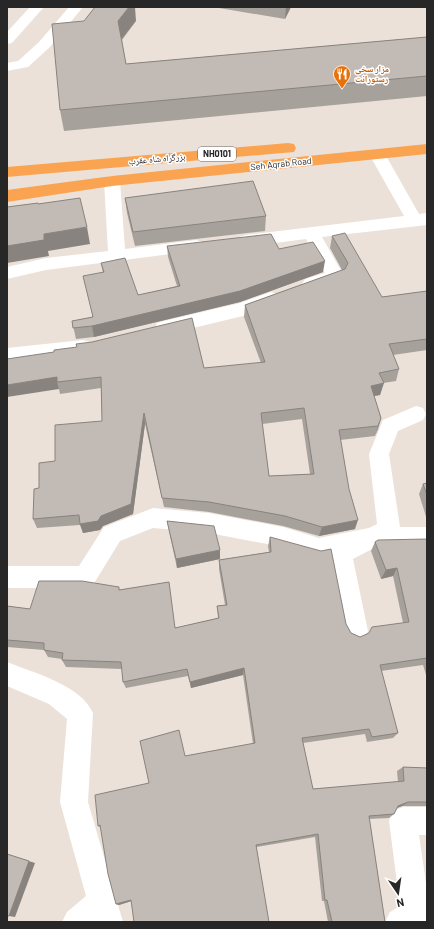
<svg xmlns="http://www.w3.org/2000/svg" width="434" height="929" viewBox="0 0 434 929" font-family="Barlow,'Noto Naskh Arabic',sans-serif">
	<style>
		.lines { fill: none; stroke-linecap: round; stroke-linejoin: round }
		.minor { fill: #fff; fill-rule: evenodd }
		.tertiary { fill: #fff; fill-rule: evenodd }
		.secondary { fill: #fff; fill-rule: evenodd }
		.trunk { fill: #faa452; fill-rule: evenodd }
		.wall { fill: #a7a19c; fill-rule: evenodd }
		.shaded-wall { fill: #88837f }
		.building { fill: #c2bbb5; stroke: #88837f; fill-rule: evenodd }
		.labels { text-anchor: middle; stroke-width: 3; stroke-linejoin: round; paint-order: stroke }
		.far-food-label { font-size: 9px; font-weight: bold; fill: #c56008; stroke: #fff; text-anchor: start }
		.shield { fill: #fff; stroke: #686868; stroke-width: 1 }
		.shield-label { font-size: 9px; font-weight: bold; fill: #272727 }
		.far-street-label { font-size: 9px; fill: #272727; stroke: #fff }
	</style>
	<rect width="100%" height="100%" fill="#ebe1d8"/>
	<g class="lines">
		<g class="minor">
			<path d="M377,149L382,151L385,154L419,214L427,213V225L322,237L344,276L341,280L311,290L305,289L302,284L305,279L325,273L306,239L245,247L239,245L237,241L239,237L245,235L404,216L369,154L372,151Z"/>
			<path d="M112,176L118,177L120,181L125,249L196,240L202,242L205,246L202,250L46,270L7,279V267L46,258L108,251L104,181L106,177Z"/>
			<path d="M271,292L277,294L280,299L277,304L243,316L164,335L157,333L155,328L157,323L164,321L240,303Z"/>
			<path d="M83,340L90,342L92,347L90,352L43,359L7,362V348Z"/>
			<path d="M416,406L423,408L426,414L423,420L398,431L389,454L400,527H427V547L374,548L353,559L368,631L364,639L356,643L348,639L344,631L330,556L319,558L283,547L209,533L153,528L120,541L93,585L85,588H7V566H79L104,527L153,508L209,513L283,527L319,538L369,528L377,524L369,454L383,420Z"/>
			<path d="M7,662C34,673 81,685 93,713L88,802L123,922H62L67,912L86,896L60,802L67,719L49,704L7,686Z"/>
			<path d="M403,807H427V835H419L427,890V922H385L390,912L400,906L389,821L393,811Z"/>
		</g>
		<path class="tertiary" d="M69,7H83L49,48L28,67L7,71V63L18,61L39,42Z"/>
		<path class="secondary" d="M30,7H44L12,43L7,44V32Z"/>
		<g class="trunk">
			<path d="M288,143L294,144L296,148L294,152L7,177V167Z"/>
			<path d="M427,144V154L112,186L7,202V190L112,176Z"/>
		</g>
	</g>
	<g class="wall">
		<path d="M213,7H291L285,19Z"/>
		<path d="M136,21L122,40L126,64L427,37V96L64,131L60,110Z"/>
		<path d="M125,198L266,216L265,231L135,246L127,213Z"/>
		<path d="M332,236L382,297L427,291V350L393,355L399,369L396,381L383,383L380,395L374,396L381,418L375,436L340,440L355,529L319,536L283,526L209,512L164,507L145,424L133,514L103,526L100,530L83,533L80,525L37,528L33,519L39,488L55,461L102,421L101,388L60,394L59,389L7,359L204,368L261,363L244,317L245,305L342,270L330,248ZM302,419L310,474L269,476L262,424Z"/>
		<path d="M167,246L279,249L323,272L240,302L94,337L76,339L72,321L92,317L103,273L101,263L138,295L177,286L168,257Z"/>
		<path d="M427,483V520L419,494L423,484Z"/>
		<path d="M167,521L220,559L177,568L169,531Z"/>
		<path d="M270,537L346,624L351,633L360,637L403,623L393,576L381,579L371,551L375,542L427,539V678L423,665L381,671L398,733L393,738L367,742L365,734L303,743L313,789L398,782L397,771L403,767L427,768V806H402L397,808L394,814L389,818L369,819L385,922H328L324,901H322L315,837L257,847L132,901L119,905L116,904L101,828L98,826L149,783L185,756L253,744L243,675L191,688L188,676L126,688L123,682L122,669L66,667L62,660V659L48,657L44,650L7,647V606L30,609L120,590L175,628L218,618L217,606L225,605L219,569V560L269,552L268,546Z"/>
	</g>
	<g class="shaded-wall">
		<path d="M129,7H135L136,21L120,41L118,21Z"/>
		<path d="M286,7H291L285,19Z"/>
		<path d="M87,227L90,244L48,251L49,256L7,263V246L44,234Z"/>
		<path d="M325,261L323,272L240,302L94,337L92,326Z"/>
		<path d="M57,377V382L59,389L7,397V385Z"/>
		<path d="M384,383L380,395L368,397L371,386Z"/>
		<path d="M144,413L145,424L133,514L103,526L100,530L83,533L80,524Z"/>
		<path d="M381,418L378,429L375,436L378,426Z"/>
		<path d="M358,520L355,529L319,536L322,527Z"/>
		<path d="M220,550V559L177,568L176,559Z"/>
		<path d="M397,568L393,576L381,579L386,570Z"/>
		<path d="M244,668L243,675L191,688L190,682Z"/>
		<path d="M408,802L402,806L392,810L398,806Z"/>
		<path d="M7,854L35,863L15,917L9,916Z"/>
		<path d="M131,900H134L119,905L116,904Z"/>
	</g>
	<g class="building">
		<path d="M95,7H129L118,21L126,64L427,37V76L60,110L52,24L84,21Z"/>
		<path d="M253,181L266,216L133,232L125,198Z"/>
		<path d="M80,198L87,227L44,234V240L7,246V207L38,203V204Z"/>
		<path d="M345,233L382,297L427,291V339L389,344L399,369L379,373L384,383L371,386L381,418L378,426L339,430L349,489L358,520L322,527L285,516L209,502L162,498L144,413L131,504L101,516L98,521L80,524L79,515L33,519L34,489L39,488V463L55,461V425L102,421L101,377L57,382V377L7,385V359L54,352V350L77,347L76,344L92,342L192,318L204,368L265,362L245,305L345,269L348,263L332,236ZM304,408L314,474L269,476L261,413Z"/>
		<path d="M271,234L279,249L313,242L325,261L240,291L92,326L73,328L72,321L93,317L83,276L104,272L101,263L125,258L138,295L180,286L167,246Z"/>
		<path d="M427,483V495L423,484Z"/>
		<path d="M167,521L214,526L220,550L176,559Z"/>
		<path d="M270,537L321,551L331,549L346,624L351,633L360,637L369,633L372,627L409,622L397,568L386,570L375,542L378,540L427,539V658L380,665L398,733L372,737L369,729L302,738L313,789L404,781L403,767L427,768V802H408L398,806L394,814L369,816L385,922H332L327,900H325L318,834L256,845L269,922H134L131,900L116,904L108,874L100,825L98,826L95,795L149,783L140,741L179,730L185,756L255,743L244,668L190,682L187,669L123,682L121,662L62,660L63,653L44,650V643L7,640V606L30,609L39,581H82L119,587V590L169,582L175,628L219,618L217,606L227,605L219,560L271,552Z"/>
		<path d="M7,854L29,861L9,916H7Z"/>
	</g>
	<defs>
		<g id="restaurant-pin" transform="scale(0.9)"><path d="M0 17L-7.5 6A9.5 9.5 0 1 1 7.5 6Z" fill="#e8710a" stroke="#fff"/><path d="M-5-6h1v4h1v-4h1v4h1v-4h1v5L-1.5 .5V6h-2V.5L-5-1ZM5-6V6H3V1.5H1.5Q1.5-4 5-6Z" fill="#fff"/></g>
	</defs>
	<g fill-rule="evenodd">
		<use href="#restaurant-pin" x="342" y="74"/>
	</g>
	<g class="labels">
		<g class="far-food-label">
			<text x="355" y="72">مزار سخی<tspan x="355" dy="10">رستورانت</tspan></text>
		</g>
		<rect class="shield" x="198" y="147" width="38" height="14" rx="3"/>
		<g class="shield-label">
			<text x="217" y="157">NH0101</text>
		</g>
		<g class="far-street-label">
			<text transform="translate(157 159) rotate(-5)" y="3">بزرگراه شاه عقرب</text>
			<text transform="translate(281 164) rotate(-6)" y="3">Seh Aqrab Road</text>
		</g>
	</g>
	<rect width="434" height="929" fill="none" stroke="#272727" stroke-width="16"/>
	<g transform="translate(398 893) rotate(167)" stroke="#ffffff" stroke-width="3" paint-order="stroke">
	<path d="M0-3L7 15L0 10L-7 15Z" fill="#272727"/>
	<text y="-6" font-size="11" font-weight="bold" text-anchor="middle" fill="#272727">N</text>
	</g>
</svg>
